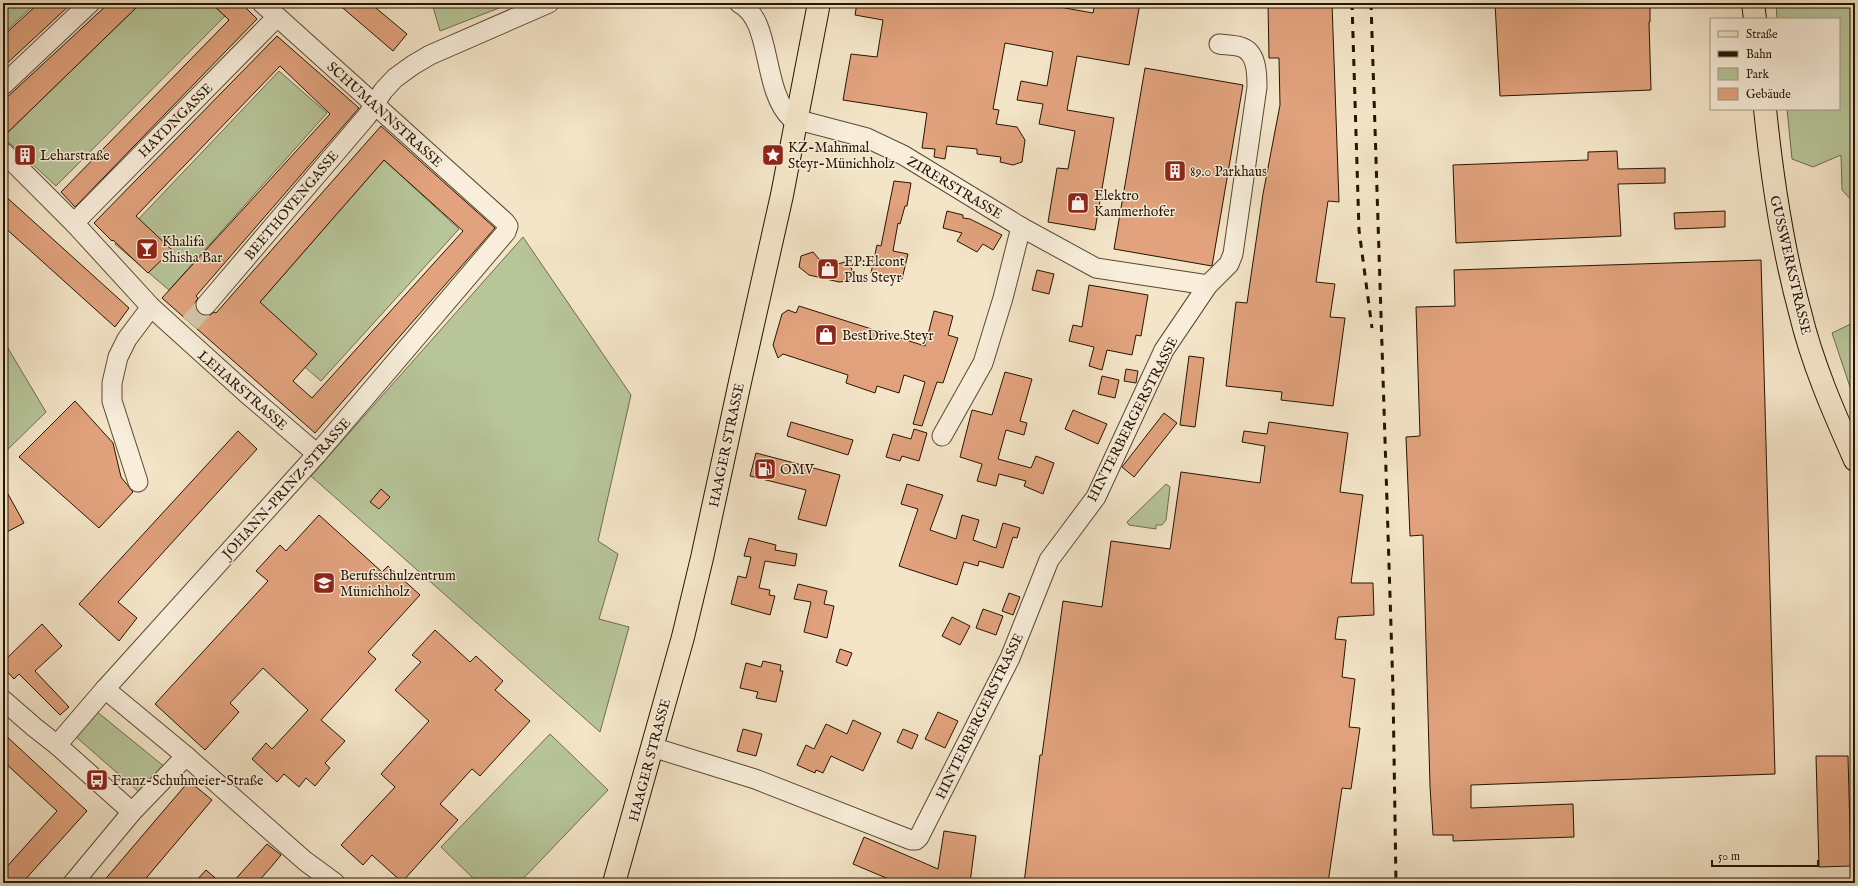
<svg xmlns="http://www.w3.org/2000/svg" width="1858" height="886" viewBox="0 0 1858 886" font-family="'IM FELL English',serif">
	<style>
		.green { fill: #b7c599; stroke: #6e6d4c }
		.building { fill: #e1a27d; stroke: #261500; fill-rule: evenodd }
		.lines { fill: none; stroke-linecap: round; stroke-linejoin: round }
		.minor-tunnel { stroke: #d5c6aa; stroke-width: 19; stroke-dasharray: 19 10; stroke-linecap: butt }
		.minor-casing { stroke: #5a4932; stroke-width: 21 }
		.major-casing { stroke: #261500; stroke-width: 24 }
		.minor { stroke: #f8eedb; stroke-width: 19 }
		.major { stroke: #f4e5c8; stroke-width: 22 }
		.rail { stroke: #261500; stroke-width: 3; stroke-dasharray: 7 7; stroke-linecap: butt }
		.labels { text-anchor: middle; stroke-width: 3; stroke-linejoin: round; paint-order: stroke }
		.street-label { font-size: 14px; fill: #261500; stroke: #f8eedb }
		.poi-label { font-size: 14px; fill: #261500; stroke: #f8eedb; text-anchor: start }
	</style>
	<rect width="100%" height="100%" fill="#f4e5c8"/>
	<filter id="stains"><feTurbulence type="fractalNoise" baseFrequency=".005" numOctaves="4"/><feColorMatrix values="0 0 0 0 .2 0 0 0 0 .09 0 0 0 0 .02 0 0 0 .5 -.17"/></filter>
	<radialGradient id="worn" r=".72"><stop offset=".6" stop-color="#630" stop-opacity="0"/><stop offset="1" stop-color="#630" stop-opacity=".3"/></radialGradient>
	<g class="green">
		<path d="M3,3H36L3,34Z"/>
		<path d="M141,3H211L225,16L56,186L3,137Z"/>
		<path d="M432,3H500L499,8L440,31Z"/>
		<path d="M1776,3H1855V204L1842,190L1841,155L1813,167L1792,159L1787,109H1839V19H1777Z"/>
		<path d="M279,71L327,113L169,290L115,244Z"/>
		<path d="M384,160L459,229L321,381L247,317Z"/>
		<path d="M523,237L631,395L598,541L618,554L599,619L629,627L600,732L311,476Z"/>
		<path d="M1855,322V402L1832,333Z"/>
		<path d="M3,340L46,412L3,454Z"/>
		<path d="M1166,484L1170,487L1166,520L1162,525H1156V529L1129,525L1127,522L1129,520Z"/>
		<path d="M96,711L171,772L147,799L75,736Z"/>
		<path d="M550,734L608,790L519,883H478L441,847Z"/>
	</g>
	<g class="building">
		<path d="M39,3H72L3,67V36Z"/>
		<path d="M109,3H141L3,137V101Z"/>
		<path d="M211,3H241L257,19L75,207L61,192L229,20Z"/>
		<path d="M337,3H370L407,34L393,51Z"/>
		<path d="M857,3H1037L1093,13L1095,3H1140L1129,65L1077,56L1067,110L1114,118L1095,230L1048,222L1057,168L1068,169L1075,131L1039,124L1043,104L1017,100L1021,81L1047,86L1053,52L1005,43L993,109L999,110L996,124L1017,127L1025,140L1022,162L1013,165L1000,162L1001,157L977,154V149L947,146L945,159L934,157L935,149L922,148L927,113L843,100L851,54L877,57L883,20L855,15Z"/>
		<path d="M1268,3H1332L1339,202L1328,201L1316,282L1335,284L1330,317L1345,318L1333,406L1281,400L1282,392L1226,386L1236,302L1247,303L1263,194L1280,105L1279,58H1269Z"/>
		<path d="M1495,3H1650V22H1649L1651,90L1500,96Z"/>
		<path d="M277,36L359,108L196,296L198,298L195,303L196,308L199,313L204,316L210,315L214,312L216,313L381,126L495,228L315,433L162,298L330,114L280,66L136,216L172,250L148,273L113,240L112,241L94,223ZM384,160L463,231L312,398L293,381L317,354L260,302Z"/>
		<path d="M1145,68L1243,85L1212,266L1114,249Z"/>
		<path d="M1617,151L1618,169L1665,168V183L1618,184L1621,236L1456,243L1453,165L1588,160V152Z"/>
		<path d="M894,181L911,183L907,206H905L900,224L898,223L893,251L908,254L902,279L871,273L877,245L881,246Z"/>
		<path d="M3,194L129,308L115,327L3,226Z"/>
		<path d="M947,211L963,215V218L970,219L1002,235L993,250L983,244L977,252L957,241L962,233L943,228Z"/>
		<path d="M1725,211V227L1675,229L1674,213Z"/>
		<path d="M813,252L819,259L834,265L845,262L852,269L849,281L839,282L809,275L799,267L801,256Z"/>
		<path d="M1761,260L1775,774L1471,785V808L1573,804L1574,837L1453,841V835H1433L1430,786L1423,535L1410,536L1406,437L1420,436L1416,307L1455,306L1454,270Z"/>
		<path d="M1037,270L1054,274L1049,294L1032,290Z"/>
		<path d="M1089,285L1148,295L1141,336L1136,335L1132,355L1107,350L1102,370L1089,366L1094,347L1069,341L1073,325L1082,327Z"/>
		<path d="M799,306L925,346L934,311L953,316L948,335L958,338L943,383L937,382L922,426L913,424L925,382L904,375L899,393L877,386L875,393L846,383L848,375L783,354L778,358L773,345L782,314L788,310L796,313Z"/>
		<path d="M1189,356L1204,358L1195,427L1180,425Z"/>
		<path d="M1126,369L1138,371L1136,383L1124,381Z"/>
		<path d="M1005,372L1032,379L1020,421L1027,423L1024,435L1006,430L998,459L1031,468L1036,456L1054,463L1043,494L1024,486L1026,481L999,474L996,486L977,481L982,464L960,457L972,410L992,415Z"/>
		<path d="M1102,376L1119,380L1115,398L1098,394Z"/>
		<path d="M75,401L113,443L121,477L133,492L99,528L19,457Z"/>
		<path d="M1073,410L1107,424L1098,444L1065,429Z"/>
		<path d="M1164,413L1177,423L1134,477L1122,467Z"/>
		<path d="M791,422L853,440L848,455L787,436Z"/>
		<path d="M1269,422L1348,433L1340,492L1363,495L1351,583H1373L1374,615L1338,617L1335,639L1346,640L1342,677L1355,679L1349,727L1360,728L1351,789L1342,788L1328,883H1024L1040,755H1042L1063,601L1102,607L1111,541L1170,549L1181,472L1260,483L1265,446L1242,442L1244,431L1267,434Z"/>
		<path d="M914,429L927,433L919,461L902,456L900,461L886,457L893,434L911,439Z"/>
		<path d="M238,431L257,449L118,602L137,618L119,641L79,604Z"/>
		<path d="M756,453L840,475L826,526L798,519L806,490L750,476Z"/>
		<path d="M907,484L943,495L930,530L956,539L962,515L979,520L973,540L996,548L1003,523L1020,528L1017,538L1013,537L1003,568L979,561L978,566L964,562L957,585L899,566L918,509L901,504Z"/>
		<path d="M3,485L24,523L3,534Z"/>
		<path d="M381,489L390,497L379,509L370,502Z"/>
		<path d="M319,515L382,572L388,566L420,595L368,652L376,659L321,720L345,741L325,763L330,768L315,786L306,778L299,787L284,774L277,782L252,759L266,743L272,749L308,710L263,668L230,703L239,712L205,750L155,704L268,581L256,571L280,545L286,551Z"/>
		<path d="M749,538L776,545L775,550L797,554L795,566L765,561L759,588L770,590L769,595L775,596L770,615L731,604L738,576L746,578L751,557L744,556Z"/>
		<path d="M798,584L827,591L824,604L834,606L827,638L804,632L811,602L794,599Z"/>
		<path d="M1009,593L1020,597L1013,615L1002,611Z"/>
		<path d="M983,609L1003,616L996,635L976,628Z"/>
		<path d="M952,617L970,626L960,645L942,636Z"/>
		<path d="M42,624L62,646L35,671L69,707L60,715L19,674L14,679L3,667V662Z"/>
		<path d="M435,630L470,662L476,656L503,681L495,690L530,721L480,776L472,769L440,804L458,820L402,882L372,855L363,865L341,845L395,787L381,774L429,721L395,690L421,662L412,655Z"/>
		<path d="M840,649L852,653L847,666L836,662Z"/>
		<path d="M763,661L781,665L780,671H783L776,702L756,698L758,692L740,688L746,663L761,667Z"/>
		<path d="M938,712L958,721L945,748L925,739Z"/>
		<path d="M853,720L881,733L863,771L831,756L823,773L816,770L815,773L797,765L806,745L814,749L826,724L847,734Z"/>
		<path d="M743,729L762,734L756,756L737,751Z"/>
		<path d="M903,729L918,735L912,749L897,742Z"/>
		<path d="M3,733L87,811L22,883H3V871L57,811L3,761Z"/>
		<path d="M1816,756H1848L1851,866L1819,867Z"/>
		<path d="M189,781L212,800L142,883H102Z"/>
		<path d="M944,831L976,836L970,883H898L853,864L864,837L938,869Z"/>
		<path d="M267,844L281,855L272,866L257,883H232Z"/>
		<path d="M206,870L221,883H194Z"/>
	</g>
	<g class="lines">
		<path class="minor-tunnel" d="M190,323L206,305"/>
		<g class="minor-casing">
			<g id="minor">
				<path d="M739,3C773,20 761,89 791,118L867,138L903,155L1021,227L1096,268L1208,285"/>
				<path d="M3,85L90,3"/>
				<path d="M3,152L74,223L151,307L245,392L317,454"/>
				<path d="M74,223L277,17"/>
				<path d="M206,305L367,116L383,91L395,78L413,65L430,55L549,3"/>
				<path d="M942,436L983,363L1003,298L1021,227"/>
				<path d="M138,482L112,401V383L118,357L127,339L151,307"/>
				<path d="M105,689L186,756L305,861L335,883"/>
				<path d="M3,700L34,727L57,745L132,812"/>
				<path d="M57,745L105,689L317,454L506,232L508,226L505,222L262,3"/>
				<path d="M652,747L755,779L911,840H916L919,837L1010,658L1049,560L1096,497L1164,350L1208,285L1229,264L1233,254L1257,87C1257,74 1257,52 1241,47C1234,45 1226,45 1219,44"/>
				<path d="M73,883L132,812L186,756"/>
			</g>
		</g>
		<g class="major-casing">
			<g id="major">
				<path d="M1753,3L1755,19"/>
				<path d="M1765,109C1772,177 1782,246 1800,312C1812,363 1834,413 1855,460"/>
				<path d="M614,883L683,637L702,558L740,382L782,195L819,3"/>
			</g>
		</g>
		<use href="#minor" class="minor"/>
		<use href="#major" class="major"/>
		<g class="rail">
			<path d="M1352,3L1359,230L1372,328"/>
			<path d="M1371,3L1393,689L1396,883"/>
		</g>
	</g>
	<defs>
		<g id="building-square" transform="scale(1.15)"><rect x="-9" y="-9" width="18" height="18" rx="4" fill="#8f2418" stroke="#f8eedb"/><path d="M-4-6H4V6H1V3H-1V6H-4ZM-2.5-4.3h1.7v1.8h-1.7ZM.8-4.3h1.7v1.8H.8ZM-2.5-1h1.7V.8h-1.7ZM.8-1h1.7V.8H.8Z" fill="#fff"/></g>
		<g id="sight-square" transform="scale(1.15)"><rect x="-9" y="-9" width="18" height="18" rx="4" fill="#8f2418" stroke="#f8eedb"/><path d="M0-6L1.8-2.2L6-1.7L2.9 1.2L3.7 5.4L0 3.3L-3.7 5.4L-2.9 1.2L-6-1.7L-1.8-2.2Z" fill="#fff"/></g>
		<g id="shop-square" transform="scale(1.15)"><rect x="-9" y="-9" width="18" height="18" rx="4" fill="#8f2418" stroke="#f8eedb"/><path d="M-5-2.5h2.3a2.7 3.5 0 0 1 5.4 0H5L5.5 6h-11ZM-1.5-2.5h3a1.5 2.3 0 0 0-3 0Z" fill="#fff"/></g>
		<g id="bar-square" transform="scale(1.15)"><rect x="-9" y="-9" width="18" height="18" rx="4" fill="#8f2418" stroke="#f8eedb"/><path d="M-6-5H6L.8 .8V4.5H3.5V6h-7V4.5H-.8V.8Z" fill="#fff"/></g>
		<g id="fuel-square" transform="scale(1.15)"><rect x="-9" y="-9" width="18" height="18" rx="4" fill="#8f2418" stroke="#f8eedb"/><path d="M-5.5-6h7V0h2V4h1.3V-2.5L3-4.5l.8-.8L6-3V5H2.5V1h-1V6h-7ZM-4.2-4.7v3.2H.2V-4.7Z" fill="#fff"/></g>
		<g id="school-square" transform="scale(1.15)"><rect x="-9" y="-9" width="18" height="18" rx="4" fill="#8f2418" stroke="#f8eedb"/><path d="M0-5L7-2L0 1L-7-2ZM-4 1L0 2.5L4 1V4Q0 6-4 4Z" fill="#fff"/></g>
		<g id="bus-square" transform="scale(1.15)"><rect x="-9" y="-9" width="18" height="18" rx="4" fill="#8f2418" stroke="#f8eedb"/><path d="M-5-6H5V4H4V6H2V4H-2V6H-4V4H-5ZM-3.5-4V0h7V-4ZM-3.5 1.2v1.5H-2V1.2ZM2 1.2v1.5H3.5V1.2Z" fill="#fff"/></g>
	</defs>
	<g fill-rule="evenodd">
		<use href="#building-square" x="25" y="155"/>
		<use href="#sight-square" x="773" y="155"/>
		<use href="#building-square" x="1175" y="171"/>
		<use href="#shop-square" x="1078" y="203"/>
		<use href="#bar-square" x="147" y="249"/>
		<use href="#shop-square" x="828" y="269"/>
		<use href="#shop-square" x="826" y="335"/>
		<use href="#fuel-square" x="765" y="469"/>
		<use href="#school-square" x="324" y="583"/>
		<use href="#bus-square" x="97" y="780"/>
	</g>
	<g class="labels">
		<g class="street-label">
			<text transform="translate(385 114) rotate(42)" y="5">SCHUMANNSTRASSE</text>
			<text transform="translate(175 120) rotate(-45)" y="5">HAYDNGASSE</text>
			<text transform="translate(955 187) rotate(31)" y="5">ZIRERSTRASSE</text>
			<text transform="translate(291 205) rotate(-50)" y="5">BEETHOVENGASSE</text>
			<text transform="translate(1791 265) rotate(77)" y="5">GUSSWERKSTRASSE</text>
			<text transform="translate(243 390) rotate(41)" y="5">LEHARSTRASSE</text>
			<text transform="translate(1132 419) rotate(-63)" y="5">HINTERBERGERSTRASSE</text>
			<text transform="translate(726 445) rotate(-78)" y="5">HAAGER STRASSE</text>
			<text transform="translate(286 488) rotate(-48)" y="5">JOHANN-PRINZ-STRASSE</text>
			<text transform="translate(979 716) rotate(-64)" y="5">HINTERBERGERSTRASSE</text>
			<text transform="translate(649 760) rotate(-75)" y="5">HAAGER STRASSE</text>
		</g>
		<g class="poi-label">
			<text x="788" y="152">KZ-Mahnmal<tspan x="788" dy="16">Steyr-Münichholz</tspan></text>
			<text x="40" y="160">Leharstraße</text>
			<text x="1190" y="176">89.0 Parkhaus</text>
			<text x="1094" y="200">Elektro<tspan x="1094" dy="16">Kammerhofer</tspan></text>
			<text x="162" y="246">Khalifa<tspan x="162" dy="16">Shisha Bar</tspan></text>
			<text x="844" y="266">EP:Elcont<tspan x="844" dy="16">Plus Steyr</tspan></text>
			<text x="842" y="340">BestDrive Steyr</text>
			<text x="780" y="474">OMV</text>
			<text x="340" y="580">Berufsschulzentrum<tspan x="340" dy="16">Münichholz</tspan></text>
			<text x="112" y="785">Franz-Schuhmeier-Straße</text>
		</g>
	</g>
	<rect width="1858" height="886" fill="none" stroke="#f4e5c8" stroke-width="16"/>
	<rect x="4" y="4" width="1850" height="878" fill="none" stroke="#261500" stroke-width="2"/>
	<rect x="8" y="8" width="1842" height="870" fill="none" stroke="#261500"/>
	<rect x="1710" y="18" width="130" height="92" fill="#f8eedb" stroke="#a49783"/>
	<rect x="1718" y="31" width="20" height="6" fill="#f4e5c8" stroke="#a49783"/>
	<text x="1746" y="38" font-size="12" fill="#261500">Straße</text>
	<rect x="1718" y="51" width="20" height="6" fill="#261500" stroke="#a49783"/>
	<text x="1746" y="58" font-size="12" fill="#261500">Bahn</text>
	<rect x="1718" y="68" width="20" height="12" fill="#b7c599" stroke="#a49783"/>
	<text x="1746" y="78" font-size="12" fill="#261500">Park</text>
	<rect x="1718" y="88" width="20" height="12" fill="#e1a27d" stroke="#a49783"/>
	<text x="1746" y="98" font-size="12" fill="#261500">Gebäude</text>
	<path d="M1712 860v6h106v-6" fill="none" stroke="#261500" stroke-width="2"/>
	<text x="1718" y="860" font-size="12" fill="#261500" stroke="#f8eedb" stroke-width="3" paint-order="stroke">50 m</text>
	<rect width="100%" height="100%" filter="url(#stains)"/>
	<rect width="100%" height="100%" fill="url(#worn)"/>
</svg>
